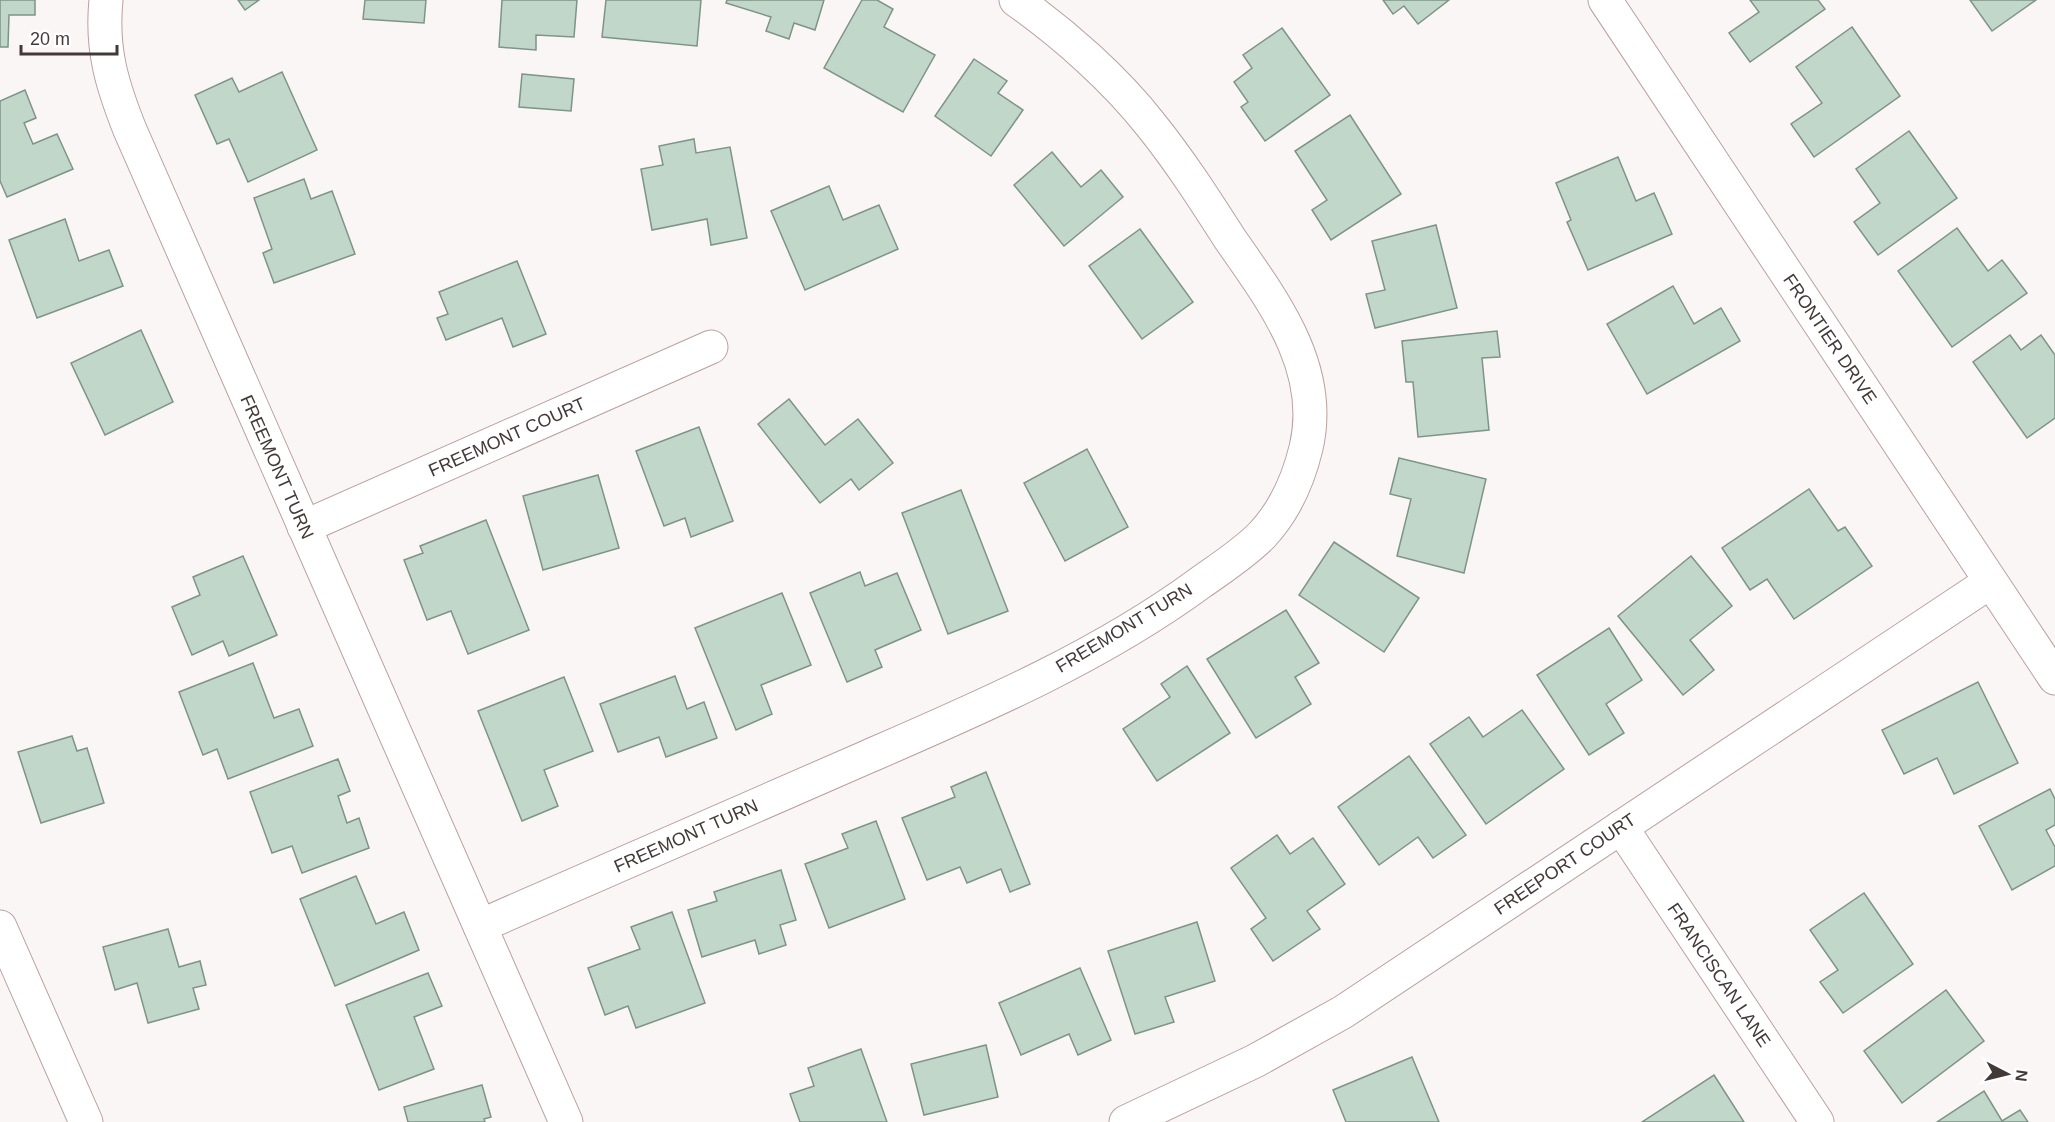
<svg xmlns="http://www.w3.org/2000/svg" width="2055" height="1122" viewBox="0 0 2055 1122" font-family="Arial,sans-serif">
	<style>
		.building { fill: #c1d7ca; stroke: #7e9487; stroke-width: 1.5 }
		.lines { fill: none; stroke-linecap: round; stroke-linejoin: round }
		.minor-casing { stroke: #baa0a0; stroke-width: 35 }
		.minor { stroke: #fff; stroke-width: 33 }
		.labels { text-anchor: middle; stroke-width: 6; stroke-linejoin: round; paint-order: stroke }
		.street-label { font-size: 18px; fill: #443939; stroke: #fff }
	</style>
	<rect width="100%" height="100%" fill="#fbf6f6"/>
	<g class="building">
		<path d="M0,0H35V15H9L8,47H0Z"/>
		<path d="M238,0H259L245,10Z"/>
		<path d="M365,0H426L424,23L363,19Z"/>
		<path d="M502,0H577L574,37L536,35V50L499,47Z"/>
		<path d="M606,0H701L697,46L602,37Z"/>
		<path d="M727,0H824L815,30L794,23L789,39L766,31L771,17L726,3Z"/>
		<path d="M862,0H877L893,9L884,27L935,55L903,112L824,68Z"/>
		<path d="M1383,0H1449L1418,24L1404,6L1393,14Z"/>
		<path d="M1750,0H1818L1825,9L1750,62L1729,33L1759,12Z"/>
		<path d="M1970,0H2036L1992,31Z"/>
		<path d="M1852,27L1900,96L1814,157L1791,124L1822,103L1796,67Z"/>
		<path d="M1282,28L1330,95L1265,141L1241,107L1248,102L1234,82L1252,68L1243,55Z"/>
		<path d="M974,59L1007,81L998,93L1023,110L991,156L935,116Z"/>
		<path d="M282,72L317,150L248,182L229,139L217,144L195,95L232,78L239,92Z"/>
		<path d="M522,74L574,79L571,111L519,107Z"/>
		<path d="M25,90L36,118L24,123L33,144L57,134L73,169L7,197L0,181V101Z"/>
		<path d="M1350,115L1401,194L1331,240L1312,210L1327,200L1295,151Z"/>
		<path d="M1909,131L1957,198L1878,255L1854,222L1880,203L1856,169Z"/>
		<path d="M694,139L696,153L730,147L747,238L711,245L707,219L652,230L641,169L663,165L659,146Z"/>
		<path d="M1052,152L1081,187L1101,170L1123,197L1064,246L1014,185Z"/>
		<path d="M1618,157L1636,201L1654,193L1672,234L1588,270L1567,222L1571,220L1556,183Z"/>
		<path d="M304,179L311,199L332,191L355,254L274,283L263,253L272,249L254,198Z"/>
		<path d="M829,186L843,220L879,205L898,249L805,290L771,211Z"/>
		<path d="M65,219L79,261L109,250L123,286L37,318L9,240Z"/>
		<path d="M1436,225L1457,308L1375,328L1366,294L1385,290L1372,241Z"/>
		<path d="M1957,228L1988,271L2002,260L2027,293L1952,347L1898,271Z"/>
		<path d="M1140,229L1193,302L1142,339L1089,266Z"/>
		<path d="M517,261L546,334L513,347L502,318L446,340L437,318L448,314L439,292Z"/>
		<path d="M1673,286L1694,324L1721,308L1740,341L1647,394L1607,324Z"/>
		<path d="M141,330L173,402L105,435L71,363Z"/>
		<path d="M1497,331L1500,357L1482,358L1489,430L1418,437L1413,382H1406L1402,341Z"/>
		<path d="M2010,335L2021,350L2041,335L2055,355V418L2027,438L1973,362Z"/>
		<path d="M789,399L825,445L858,419L893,463L859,490L851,479L820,503L758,424Z"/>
		<path d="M699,427L733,521L691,537L685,518L664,526L636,451Z"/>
		<path d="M1087,449L1128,527L1065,561L1024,483Z"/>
		<path d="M1399,458L1486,479L1464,573L1397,556L1411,499L1390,494Z"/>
		<path d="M598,475L619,548L543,570L523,496Z"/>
		<path d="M1809,489L1838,531L1845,527L1872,566L1794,619L1767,579L1750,590L1722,548Z"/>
		<path d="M961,490L1008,611L948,634L902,513Z"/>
		<path d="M486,520L529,630L468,654L451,611L427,620L404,560L423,553L420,546Z"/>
		<path d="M1334,542L1419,598L1384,652L1299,595Z"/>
		<path d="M243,556L277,635L229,656L223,641L192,655L172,607L200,595L193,577Z"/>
		<path d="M1691,556L1732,606L1690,640L1714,670L1683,695L1618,616Z"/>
		<path d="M860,572L865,586L897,573L921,630L875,650L882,667L847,682L810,593Z"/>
		<path d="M782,593L811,665L761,685L772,714L736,730L695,628Z"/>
		<path d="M1286,610L1319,663L1295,677L1311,704L1256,738L1207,659Z"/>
		<path d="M1609,628L1642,680L1606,704L1624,733L1589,755L1537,675Z"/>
		<path d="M253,663L274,718L299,709L313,746L228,779L217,749L203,755L179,692Z"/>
		<path d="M1187,666L1230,733L1157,781L1123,729L1170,697L1161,684Z"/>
		<path d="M675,676L687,709L704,702L717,738L666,757L659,737L618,752L600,704Z"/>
		<path d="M564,677L593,751L544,770L558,806L522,821L478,711Z"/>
		<path d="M1978,682L2018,763L1954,794L1937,758L1904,774L1882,730Z"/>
		<path d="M1522,710L1564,769L1486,824L1430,744L1469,717L1483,737Z"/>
		<path d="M72,736L77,751L87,748L104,803L41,823L18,752Z"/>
		<path d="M1409,756L1466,835L1433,858L1418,837L1379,865L1338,807Z"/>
		<path d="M338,759L350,791L338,796L347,823L359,818L369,848L302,873L292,846L272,853L250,792Z"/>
		<path d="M986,772L1030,884L1010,892L1001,869L967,883L960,867L927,880L902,818L955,797L951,787Z"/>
		<path d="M2050,789L2055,799V825L2046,830L2055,847V866L2012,890L1979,826Z"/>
		<path d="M876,821L905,899L829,928L805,864L848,848L842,834Z"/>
		<path d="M1277,835L1290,854L1313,838L1345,884L1307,911L1320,929L1273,961L1251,929L1266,918L1231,868Z"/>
		<path d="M781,870L796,920L780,925L786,945L759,954L755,940L702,957L688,910L717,901L714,892Z"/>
		<path d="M356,876L376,924L404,912L419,950L335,986L300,899Z"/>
		<path d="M1864,893L1913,964L1843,1013L1820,982L1838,970L1810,930Z"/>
		<path d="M672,912L705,1003L636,1028L628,1006L605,1015L588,968L640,949L631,927Z"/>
		<path d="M1197,922L1215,981L1165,997L1174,1022L1135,1034L1108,951Z"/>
		<path d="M168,929L179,967L200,961L206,985L193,988L199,1009L148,1023L137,983L115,990L103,947Z"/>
		<path d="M1080,968L1111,1040L1078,1055L1069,1034L1021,1055L999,1003Z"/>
		<path d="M428,973L442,1006L414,1017L434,1069L379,1090L346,1005Z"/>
		<path d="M1946,990L1984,1041L1902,1103L1864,1051Z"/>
		<path d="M986,1045L998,1097L924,1115L911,1064Z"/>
		<path d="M861,1049L887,1122H800L790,1094L814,1086L808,1068Z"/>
		<path d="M1412,1057L1439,1122H1346L1333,1090Z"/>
		<path d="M1714,1075L1744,1122H1642Z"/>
		<path d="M482,1085L491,1117L484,1119L485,1122H408L404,1107Z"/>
		<path d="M1984,1091L2002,1121L2020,1110L2028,1122H1937Z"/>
	</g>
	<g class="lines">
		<g class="minor-casing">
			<g id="minor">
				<path d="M106,0C101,49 112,85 130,130L566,1122"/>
				<path d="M1605,0L2055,678"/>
				<path d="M304,527L711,347"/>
				<path d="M1621,827L1817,1122"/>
				<path d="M480,926C609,870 738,814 867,757C982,707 1099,657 1200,583C1221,568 1243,554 1261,536C1284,512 1298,481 1306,448C1325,368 1273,301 1230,239C1205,200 1180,161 1151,125C1115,79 1064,34 1016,0"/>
				<path d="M0,927L86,1122"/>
				<path d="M1126,1122L1255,1061L1343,1012L1990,582"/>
			</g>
		</g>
		<use href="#minor" class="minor"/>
	</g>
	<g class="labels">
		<g class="street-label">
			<text transform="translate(1830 339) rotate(56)" y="6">FRONTIER DRIVE</text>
			<text transform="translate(507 437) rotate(-24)" y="6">FREEMONT COURT</text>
			<text transform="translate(277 467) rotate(66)" y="6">FREEMONT TURN</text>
			<text transform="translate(1124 628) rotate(-31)" y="6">FREEMONT TURN</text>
			<text transform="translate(686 836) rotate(-24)" y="6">FREEMONT TURN</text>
			<text transform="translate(1565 864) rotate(-34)" y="6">FREEPORT COURT</text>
			<text transform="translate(1719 975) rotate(56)" y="6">FRANCISCAN LANE</text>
		</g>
	</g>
	<g transform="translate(2007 1074) rotate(97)" stroke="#ffffff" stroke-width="4.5" paint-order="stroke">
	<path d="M0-4.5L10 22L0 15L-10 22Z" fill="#443939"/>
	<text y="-9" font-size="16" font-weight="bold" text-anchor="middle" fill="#443939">N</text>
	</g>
	<path d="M21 45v9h96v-9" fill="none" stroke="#443939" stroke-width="3"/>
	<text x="30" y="45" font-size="18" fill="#443939" stroke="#ffffff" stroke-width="4.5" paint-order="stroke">20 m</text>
</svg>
